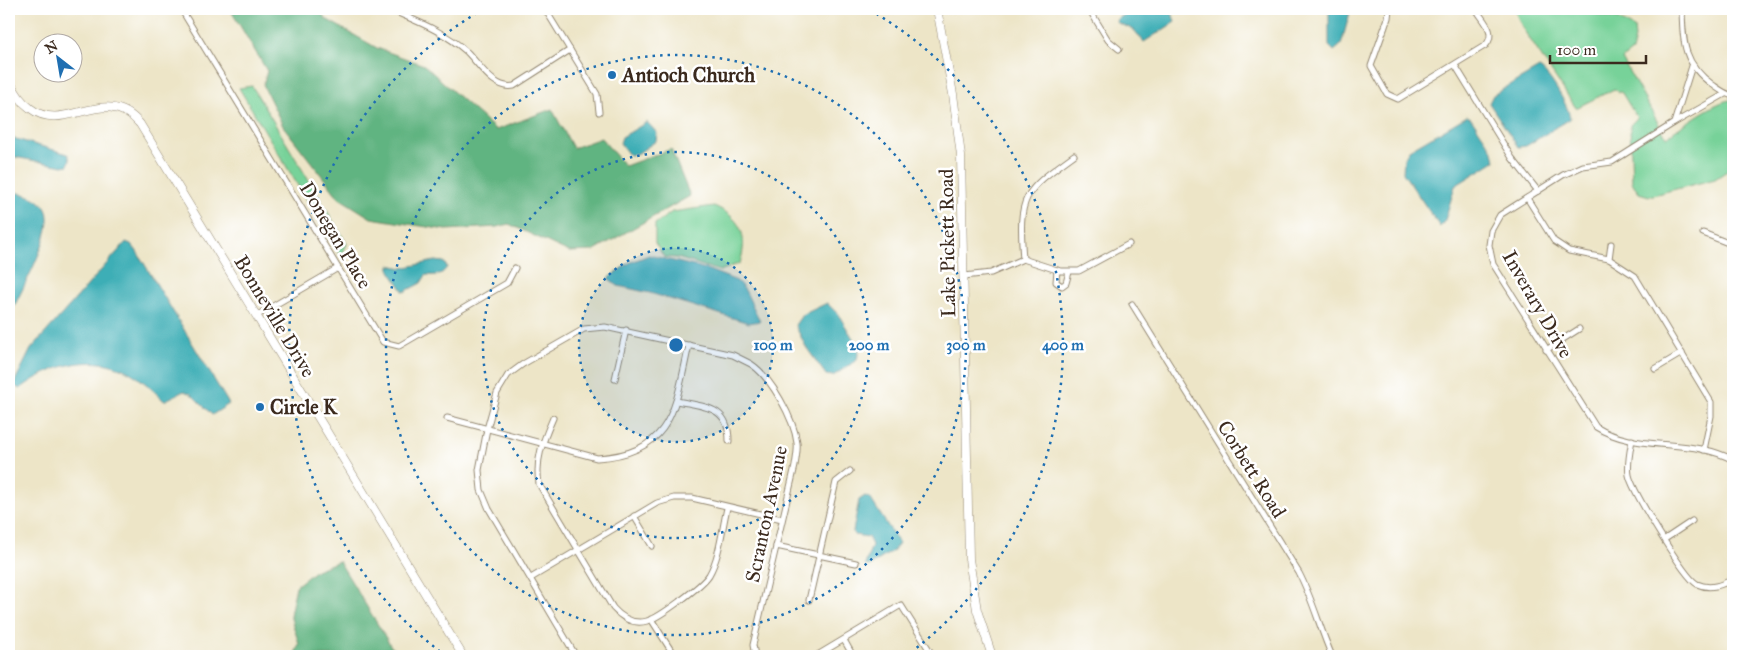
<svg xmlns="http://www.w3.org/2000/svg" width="1742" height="665" viewBox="0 0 1742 665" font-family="'IM FELL Great Primer',serif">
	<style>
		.green { fill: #77d299; stroke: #597e5c }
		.forest { fill: #61b481; stroke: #4e6f50 }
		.water { fill: #3daeb6; stroke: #3c6c6a }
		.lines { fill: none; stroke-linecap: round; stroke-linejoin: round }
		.street-casing { stroke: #948872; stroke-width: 7 }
		.secondary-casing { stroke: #948872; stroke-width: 9 }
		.street { stroke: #fff; stroke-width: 5 }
		.secondary { stroke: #fff; stroke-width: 8 }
		.ring { fill: none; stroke: #1f6fb2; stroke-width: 2.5; stroke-dasharray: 2.5 5 }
		.poi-dot { fill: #1f6fb2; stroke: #fff; stroke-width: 2 }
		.labels { text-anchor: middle; stroke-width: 5; stroke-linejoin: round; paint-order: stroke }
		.poi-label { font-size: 20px; font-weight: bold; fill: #3b2a1e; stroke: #fff; text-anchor: start }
		.street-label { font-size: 20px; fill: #3b2a1e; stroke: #fff }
		.centre { fill: #1f6fb2; stroke: #fff; stroke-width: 2.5 }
		.ring-label { font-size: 15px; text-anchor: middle; font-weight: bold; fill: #1f6fb2; stroke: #fff; stroke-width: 5; stroke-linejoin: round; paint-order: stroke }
	</style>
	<rect width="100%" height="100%" fill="#fff"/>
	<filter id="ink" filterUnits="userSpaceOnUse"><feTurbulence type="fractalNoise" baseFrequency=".02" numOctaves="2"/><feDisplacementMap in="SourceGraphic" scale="10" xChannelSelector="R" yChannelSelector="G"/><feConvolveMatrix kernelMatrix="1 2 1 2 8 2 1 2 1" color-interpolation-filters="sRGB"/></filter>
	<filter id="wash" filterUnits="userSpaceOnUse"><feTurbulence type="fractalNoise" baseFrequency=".0096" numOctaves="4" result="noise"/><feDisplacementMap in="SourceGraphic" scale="20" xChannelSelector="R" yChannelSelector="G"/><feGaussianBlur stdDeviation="1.12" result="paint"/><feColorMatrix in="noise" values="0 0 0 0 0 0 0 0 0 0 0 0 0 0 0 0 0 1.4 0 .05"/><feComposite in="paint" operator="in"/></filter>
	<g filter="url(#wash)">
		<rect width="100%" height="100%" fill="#ede5c7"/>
		<g class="green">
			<path d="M1514,9H1594L1598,15L1618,19L1634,28L1635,38L1632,51L1622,59L1666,137C1680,128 1719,98 1733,100V167L1715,179L1649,196L1639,193L1632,182L1630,125L1637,118L1622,93L1614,89L1576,108L1523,29Z"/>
			<path d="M252,86L347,244L341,257L239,88Z"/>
			<path d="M714,206C740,217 749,235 740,263L720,271L678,258L664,257L655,243V224L672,212Z"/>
		</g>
		<g class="forest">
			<path d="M230,9H318L326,19L377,48L424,65L496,130L552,109L573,148L601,138L625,166L671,149L690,196L593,251L569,252L509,224L497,227L446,230L371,218L339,198L283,126L263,85L267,71Z"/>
			<path d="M339,561L397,656H294L299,644L290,615L296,586L316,570Z"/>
		</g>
		<g class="water">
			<path d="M1135,9H1171L1175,22L1144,42L1134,30L1116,22L1117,19Z"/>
			<path d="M1329,9H1351L1341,45L1334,51L1329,46Z"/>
			<path d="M1539,68C1548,71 1571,110 1570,119L1526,146L1518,147L1489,103L1493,95Z"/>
			<path d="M1467,116L1471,118L1493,151L1495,161L1455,186L1445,220L1440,227L1403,173L1404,158L1409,150Z"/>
			<path d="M647,122L657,133L656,141L637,154L629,155L620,143L622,137Z"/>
			<path d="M9,137L68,154L70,160L68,165L63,166L9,156Z"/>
			<path d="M9,191C22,194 38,195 46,209C57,228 22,289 13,309L12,319L9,324Z"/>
			<path d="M126,242L131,244L136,250L229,404L212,415L191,394L184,391L164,401C157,394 149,386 141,380C103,350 55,362 20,389L15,386L14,383L31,349Z"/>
			<path d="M649,255L706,269L737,281L745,290L760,321L749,323L650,293L618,286L608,278L629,263Z"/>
			<path d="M435,261L444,262L447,267C443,275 435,276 426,275L421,283L404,292L390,271V265L402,268Z"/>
			<path d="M827,303L838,314L859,348L857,360L833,376L826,375L806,347L795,325L802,315Z"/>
			<path d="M865,496L870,498L899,543L893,551L869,566L865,565L872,545L868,537L854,535L853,531L859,500Z"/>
		</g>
	</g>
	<g filter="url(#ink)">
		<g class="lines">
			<g class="street-casing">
				<g id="street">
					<path d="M181,9L383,342L399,346L507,283L515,268"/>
					<path d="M389,9C416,21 444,31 467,52C480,65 494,90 514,86L570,50"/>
					<path d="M545,9L597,94L599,112"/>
					<path d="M1089,9L1108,40L1119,49"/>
					<path d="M1389,9L1388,18L1371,66L1387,94L1398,99L1486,45C1497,32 1483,21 1476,9"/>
					<path d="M1682,9C1683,42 1683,64 1713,85C1720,90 1725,94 1733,96"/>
					<path d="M1455,65L1512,158L1538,191"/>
					<path d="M1692,66L1674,123L1612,162L1583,166L1563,175L1500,215L1491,231L1489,245L1493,264L1596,427C1637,453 1691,437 1733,460"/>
					<path d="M1674,123L1725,94"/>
					<path d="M1527,198L1554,241L1569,251L1609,259L1635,276L1711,402V416L1704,450"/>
					<path d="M1703,233L1733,245"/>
					<path d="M1733,252L1731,266L1733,284"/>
					<path d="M1023,259C1018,195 1023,192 1074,155"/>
					<path d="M1609,259L1611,244"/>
					<path d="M1057,270L1056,282L1062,286L1066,283L1069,272"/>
					<path d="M964,276L991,273L1023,259L1060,271H1079L1129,244"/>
					<path d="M1132,304L1299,573C1313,600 1320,629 1332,656"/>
					<path d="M256,316L338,268"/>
					<path d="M1546,350L1579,329"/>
					<path d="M1655,369L1682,353"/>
					<path d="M615,379L626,330"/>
					<path d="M677,401C705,407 729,406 729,441"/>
					<path d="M447,418L597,458C673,453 675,408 689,345"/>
					<path d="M553,418C543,441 535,459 539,484L613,608C622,618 633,625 647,621C659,618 702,586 709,575C720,556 722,529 727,508"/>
					<path d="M1632,440C1630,451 1627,464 1629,475C1632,490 1684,577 1697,584C1710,590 1722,585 1733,579"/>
					<path d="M634,516L652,546"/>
					<path d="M1665,539L1692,521"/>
					<path d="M776,546L856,563"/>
					<path d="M531,578L657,503L674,498H692L782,519"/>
					<path d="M809,600L836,482L850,471"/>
					<path d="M651,619L672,652"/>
					<path d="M844,640L853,656"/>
					<path d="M576,656L489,509L481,490L479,470L487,429L497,393L508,375L523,364L584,329L605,327L733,355C739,358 745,361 751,364C771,377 794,419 797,443C798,450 796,458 795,466L753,645L755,656"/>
					<path d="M816,656L901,605L933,656"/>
				</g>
			</g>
			<g class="secondary-casing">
				<g id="secondary">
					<path d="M937,9L953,94L961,156L969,559L977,610L992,656"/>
					<path d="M9,81C15,91 20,101 30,108C65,136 105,82 140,124L463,656"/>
				</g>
			</g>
			<use href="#street" class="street"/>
			<use href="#secondary" class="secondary"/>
		</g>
	</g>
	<circle cx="676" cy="345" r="97" fill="#1f6fb2" fill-opacity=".12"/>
	<g class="ring">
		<circle cx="676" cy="345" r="97"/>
		<circle cx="676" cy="345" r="193"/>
		<circle cx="676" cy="345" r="290"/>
		<path d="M446 656A387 387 0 0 1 482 10M870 10A387 387 0 0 1 906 656"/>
	</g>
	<g class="poi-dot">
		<circle cx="612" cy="75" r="5"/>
		<circle cx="260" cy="407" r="5"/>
	</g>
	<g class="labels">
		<g class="poi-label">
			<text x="622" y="82">Antioch Church</text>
			<text x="270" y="414">Circle K</text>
		</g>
		<g class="street-label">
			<text transform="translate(336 235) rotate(59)" y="7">Donegan Place</text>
			<text transform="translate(947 243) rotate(-91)" y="7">Lake Pickett Road</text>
			<text transform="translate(1538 304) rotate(60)" y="7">Inverary Drive</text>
			<text transform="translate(275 316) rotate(59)" y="7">Bonneville Drive</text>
			<text transform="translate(1252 469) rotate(58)" y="7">Corbett Road</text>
			<text transform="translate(766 514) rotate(-78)" y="7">Scranton Avenue</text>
		</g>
	</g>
	<circle cx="676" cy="345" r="8" class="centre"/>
	<g class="ring-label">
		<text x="773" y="350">100 m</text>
		<text x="869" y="350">200 m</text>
		<text x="966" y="350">300 m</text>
		<text x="1063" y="350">400 m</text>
	</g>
	<rect width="1742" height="665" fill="none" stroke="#fff" stroke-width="30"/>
	<g transform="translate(58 58) rotate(329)"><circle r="24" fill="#ffffff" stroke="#b1aaa5"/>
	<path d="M0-4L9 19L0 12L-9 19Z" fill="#1f6fb2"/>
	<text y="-8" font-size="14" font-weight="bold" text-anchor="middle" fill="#3b2a1e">N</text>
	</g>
	<path d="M1550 55v8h96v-8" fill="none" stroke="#3b2a1e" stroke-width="2.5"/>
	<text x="1557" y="55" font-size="15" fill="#3b2a1e" stroke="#ffffff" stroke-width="4" paint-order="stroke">100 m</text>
</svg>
